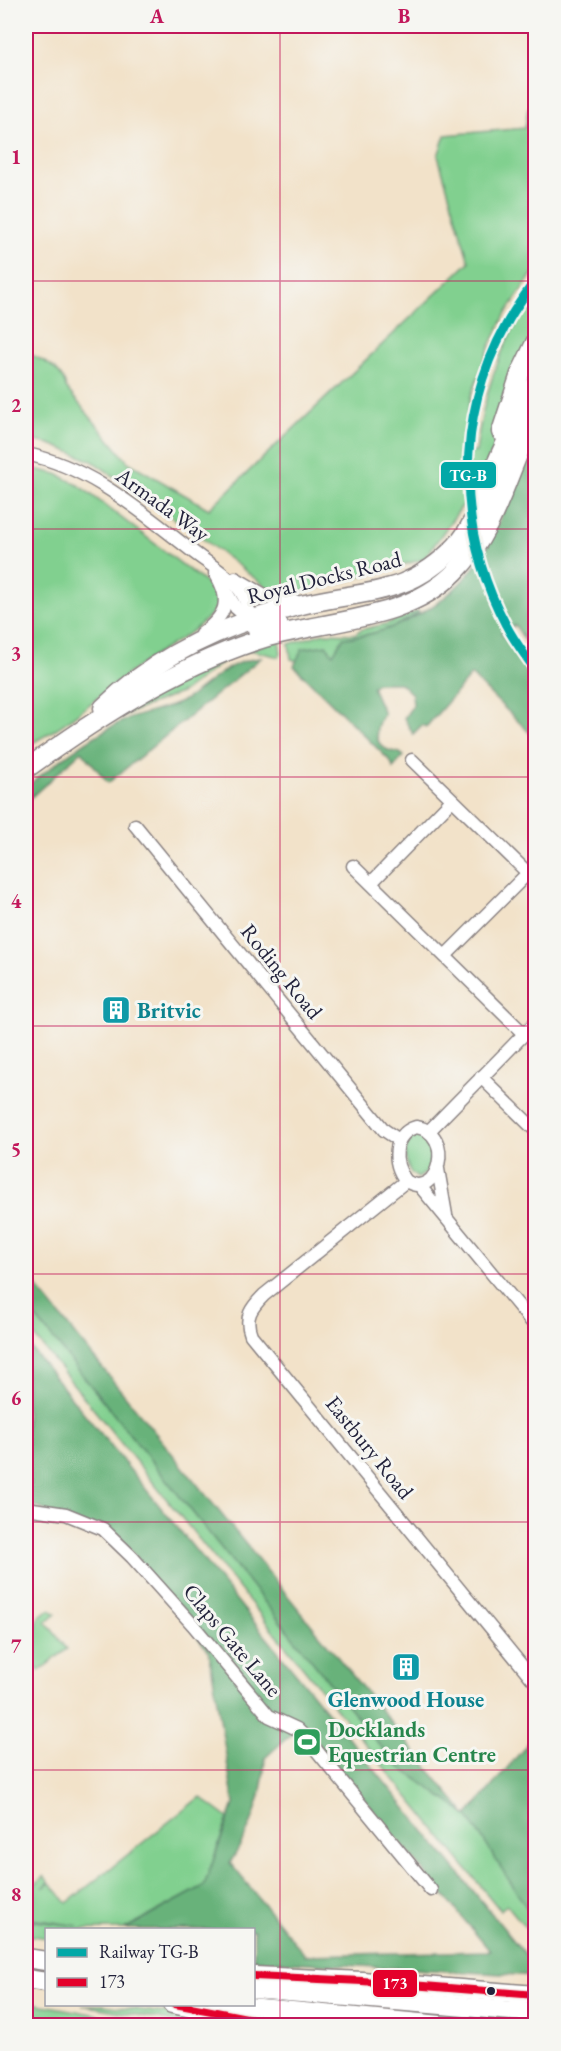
<svg xmlns="http://www.w3.org/2000/svg" width="561" height="2051" viewBox="0 0 561 2051" font-family="'EB Garamond',serif">
	<style>
		.green { fill: #81d08f; stroke: #527965; stroke-width: 1.5 }
		.forest { fill: #68b27a; stroke: #456a5a; stroke-width: 1.5; fill-rule: evenodd }
		.lines { fill: none; stroke-linecap: round; stroke-linejoin: round }
		.minor-casing { stroke: #8a8282; stroke-width: 15 }
		.highway-casing { stroke: #8a8282; stroke-width: 21 }
		.minor { stroke: #fff; stroke-width: 12 }
		.highway { stroke: #fff; stroke-width: 18 }
		.bus-1-casing { stroke: #f6f6f2; stroke-width: 12 }
		.bus-1 { stroke: #e4002b; stroke-width: 8 }
		.rail-1-casing { stroke: #f6f6f2; stroke-width: 14 }
		.rail-1 { stroke: #02a8a7; stroke-width: 9 }
		.grid { fill: none; stroke: #c2185b; stroke-width: 1.5; stroke-opacity: 0.55 }
		.bus-dot { fill: #22223b; stroke: #f6f6f2; stroke-width: 2 }
		.labels { text-anchor: middle; stroke-width: 6; stroke-linejoin: round; paint-order: stroke }
		.street-label { font-size: 22px; fill: #22223b; stroke: #f6f6f2 }
		.culture-label { font-size: 22px; font-weight: bold; fill: #0d838f; stroke: #f6f6f2; text-anchor: start }
		.leisure-label { font-size: 22px; font-weight: bold; fill: #27864d; stroke: #f6f6f2; text-anchor: start }
		.line-badge { stroke: #f6f6f2; stroke-width: 2 }
		.badge-label { font-size: 16px; text-anchor: middle; font-weight: bold; fill: #fff }
		.neatline { fill: none; stroke: #c2185b; stroke-width: 2 }
		.grid-label { font-size: 20px; text-anchor: middle; font-weight: bold; fill: #c2185b }
	</style>
	<rect width="100%" height="100%" fill="#f6f6f2"/>
	<filter id="ink" filterUnits="userSpaceOnUse"><feTurbulence type="fractalNoise" baseFrequency=".0167" numOctaves="2"/><feDisplacementMap in="SourceGraphic" scale="12" xChannelSelector="R" yChannelSelector="G"/><feConvolveMatrix kernelMatrix="1 2 1 2 8 2 1 2 1" color-interpolation-filters="sRGB"/></filter>
	<filter id="wash" filterUnits="userSpaceOnUse"><feTurbulence type="fractalNoise" baseFrequency=".008" numOctaves="4" result="noise"/><feDisplacementMap in="SourceGraphic" scale="24" xChannelSelector="R" yChannelSelector="G"/><feGaussianBlur stdDeviation="1.35" result="paint"/><feColorMatrix in="noise" values="0 0 0 0 0 0 0 0 0 0 0 0 0 0 0 0 0 1.4 0 .05"/><feComposite in="paint" operator="in"/></filter>
	<g filter="url(#wash)">
		<rect width="100%" height="100%" fill="#f2e2c9"/>
		<g class="green">
			<path d="M528,108H535V270L505,315L489,348L471,396L461,451L476,452C483,395 500,341 535,295V374L468,498L424,559L334,584L284,595L269,589L199,536L92,461L50,444L26,439V352C41,360 63,368 66,388L128,462L209,509L469,262L438,156L445,135L525,128Z"/>
			<path d="M26,467L57,474L80,486L215,590L217,607C198,632 169,645 143,663C104,690 69,726 26,746Z"/>
			<path d="M418,611L419,613C392,629 375,635 343,638L333,655L326,645L302,649L297,661L291,659L289,644L324,633L355,634L360,630L386,624Z"/>
			<path d="M279,640L281,653L279,657L250,650L228,658L183,692L119,717L118,715C168,682 221,658 279,640Z"/>
			<path d="M417,1135L427,1140L432,1155L429,1171L418,1178L411,1173C404,1161 402,1142 417,1135Z"/>
			<path d="M26,1305L394,1763L468,1816L535,1743V1939L507,1905L500,1910L26,1326Z"/>
			<path d="M50,1610L56,1614L46,1622L67,1649L39,1671L34,1664C40,1648 27,1616 50,1610Z"/>
			<path d="M200,1797L228,1818L204,1886L124,1929L46,1930V1938L26,1935V1920L78,1926L26,1918V1892L44,1876L49,1882L43,1888L50,1883L67,1903Z"/>
			<path d="M26,2002L154,2025H26Z"/>
			<path d="M82,2005H104L251,2025L187,2024Z"/>
		</g>
		<g class="forest">
			<path d="M535,435L536,611L528,617L535,620V657L515,625L501,633L535,678V738L471,675L426,727L422,725L413,734L404,718L413,705L412,694L400,683H377L372,687L384,714C374,726 372,745 391,751C397,753 399,751 404,756L393,768L391,762L294,666L302,649L326,645L333,654L343,638C396,634 452,603 481,557C504,520 514,473 535,435Z"/>
			<path d="M261,658L108,783L82,751L26,802V787C55,764 87,738 121,722C141,712 167,711 186,699C213,682 226,661 261,658Z"/>
			<path d="M26,1274L467,1816L535,1735V1921L468,1816L394,1763L26,1305Z"/>
			<path d="M26,1342L523,1952L535,1969V1976L254,1960V1930L125,1929L204,1886L234,1804L209,1652L123,1540L26,1503ZM302,1724L490,1951L305,1955L230,1863C252,1828 263,1798 265,1758Z"/>
		</g>
	</g>
	<g filter="url(#ink)">
		<g class="lines">
			<g class="minor-casing">
				<g id="minor">
					<path d="M26,454C91,467 140,511 192,551C207,563 230,576 241,592C250,605 252,625 257,640"/>
					<path d="M235,578L275,601H295"/>
					<path d="M225,590L236,608L260,629L281,623"/>
					<path d="M201,634C227,615 232,601 215,573"/>
					<path d="M412,760L536,881"/>
					<path d="M135,825L384,1130L399,1140"/>
					<path d="M353,866L524,1034"/>
					<path d="M371,883L452,800"/>
					<path d="M445,956L528,873"/>
					<path d="M481,1077L536,1131"/>
					<path d="M416,1127C456,1132 439,1202 406,1181C392,1163 392,1134 416,1127Z"/>
					<path d="M430,1130L536,1022"/>
					<path d="M438,1169L446,1215"/>
					<path d="M406,1181L264,1295C251,1308 244,1317 251,1335L536,1683"/>
					<path d="M419,1185L536,1327"/>
					<path d="M26,1508L66,1514L103,1529L132,1557L193,1625L269,1716L297,1729L308,1740L431,1890"/>
				</g>
			</g>
			<g class="highway-casing">
				<g id="highway">
					<path d="M501,432L520,374L536,341"/>
					<path d="M103,708C155,657 223,625 294,607C359,589 405,600 456,546C474,527 482,497 492,473C505,443 519,412 536,383"/>
					<path d="M26,769C97,718 172,669 255,641C321,619 403,624 455,572C497,530 509,466 536,414"/>
					<path d="M26,1958L46,1961"/>
					<path d="M254,1976L362,1981L536,1995"/>
					<path d="M26,1979L46,1982"/>
					<path d="M254,1989L536,2013"/>
					<path d="M172,2004L231,2016"/>
					<path d="M217,2004L452,2026"/>
				</g>
			</g>
			<use href="#minor" class="minor"/>
			<use href="#highway" class="highway"/>
			<g class="bus-1-casing">
				<g id="bus-1">
					<path d="M254,1976L362,1981L536,1995"/>
					<path d="M175,2004L289,2026"/>
				</g>
			</g>
			<use href="#bus-1" class="bus-1"/>
			<g class="rail-1-casing">
				<path id="rail-1" d="M536,279C526,294 514,309 506,325C455,418 456,532 506,625C514,641 526,656 536,671"/>
			</g>
			<use href="#rail-1" class="rail-1"/>
		</g>
	</g>
	<path class="grid" d="M280,26V2026M26,281H536M26,529H536M26,777H536M26,1026H536M26,1274H536M26,1522H536M26,1770H536"/>
	<defs>
		<g id="building-square" transform="scale(1.5)"><rect x="-9" y="-9" width="18" height="18" rx="4" fill="#0f9aa8" stroke="#f6f6f2"/><path d="M-4-6H4V6H1V3H-1V6H-4ZM-2.5-4.3h1.7v1.8h-1.7ZM.8-4.3h1.7v1.8H.8ZM-2.5-1h1.7V.8h-1.7ZM.8-1h1.7V.8H.8Z" fill="#fff"/></g>
		<g id="stadium-square" transform="scale(1.5)"><rect x="-9" y="-9" width="18" height="18" rx="4" fill="#2e9e5b" stroke="#f6f6f2"/><path d="M0-5a6.5 5 0 1 0 0 10a6.5 5 0 1 0 0-10ZM-3.5-1.8h7v3.6h-7Z" fill="#fff"/></g>
	</defs>
	<g fill-rule="evenodd">
		<use href="#building-square" x="116" y="1010"/>
		<use href="#building-square" x="406" y="1667"/>
		<use href="#stadium-square" x="307" y="1742"/>
	</g>
	<circle class="bus-dot" cx="491" cy="1991" r="5"/>
	<g class="labels">
		<g class="street-label">
			<text transform="translate(163 504) rotate(36)" y="8">Armada Way</text>
			<text transform="translate(324 577) rotate(-14)" y="8">Royal Docks Road</text>
			<text transform="translate(282 971) rotate(51)" y="8">Roding Road</text>
			<text transform="translate(370 1447) rotate(51)" y="8">Eastbury Road</text>
			<text transform="translate(233 1640) rotate(50)" y="8">Claps Gate Lane</text>
		</g>
		<g class="culture-label">
			<text x="137" y="1018">Britvic</text>
			<text x="406" y="1707" text-anchor="middle">Glenwood House</text>
		</g>
		<g class="leisure-label">
			<text x="328" y="1737">Docklands<tspan x="328" dy="25">Equestrian Centre</tspan></text>
		</g>
	</g>
	<g class="line-badge">
		<rect x="440" y="461" width="57" height="28" rx="6" fill="#02a8a7"/>
		<rect x="372" y="1969" width="46" height="29" rx="6" fill="#e4002b"/>
	</g>
	<g class="badge-label">
		<text x="468" y="481">TG-B</text>
		<text x="395" y="1989">173</text>
	</g>
	<rect width="561" height="2051" fill="none" stroke="#f6f6f2" stroke-width="66"/>
	<rect x="45" y="1928" width="210" height="78" fill="#f6f6f2" stroke="#a1a1a9" stroke-width="1.5"/>
	<rect x="57" y="1948" width="30" height="9" fill="#02a8a7" stroke="#a1a1a9" stroke-width="1.5"/>
	<text x="99" y="1958" font-size="18" fill="#22223b">Railway TG-B</text>
	<rect x="57" y="1978" width="30" height="9" fill="#e4002b" stroke="#a1a1a9" stroke-width="1.5"/>
	<text x="99" y="1988" font-size="18" fill="#22223b">173</text>
	<rect x="33" y="33" width="495" height="1985" class="neatline"/>
	<g class="grid-label">
		<text x="157" y="23">A</text>
		<text x="404" y="23">B</text>
		<text x="16" y="164">1</text>
		<text x="16" y="412">2</text>
		<text x="16" y="660">3</text>
		<text x="16" y="908">4</text>
		<text x="16" y="1156">5</text>
		<text x="16" y="1405">6</text>
		<text x="16" y="1653">7</text>
		<text x="16" y="1901">8</text>
	</g>
</svg>
